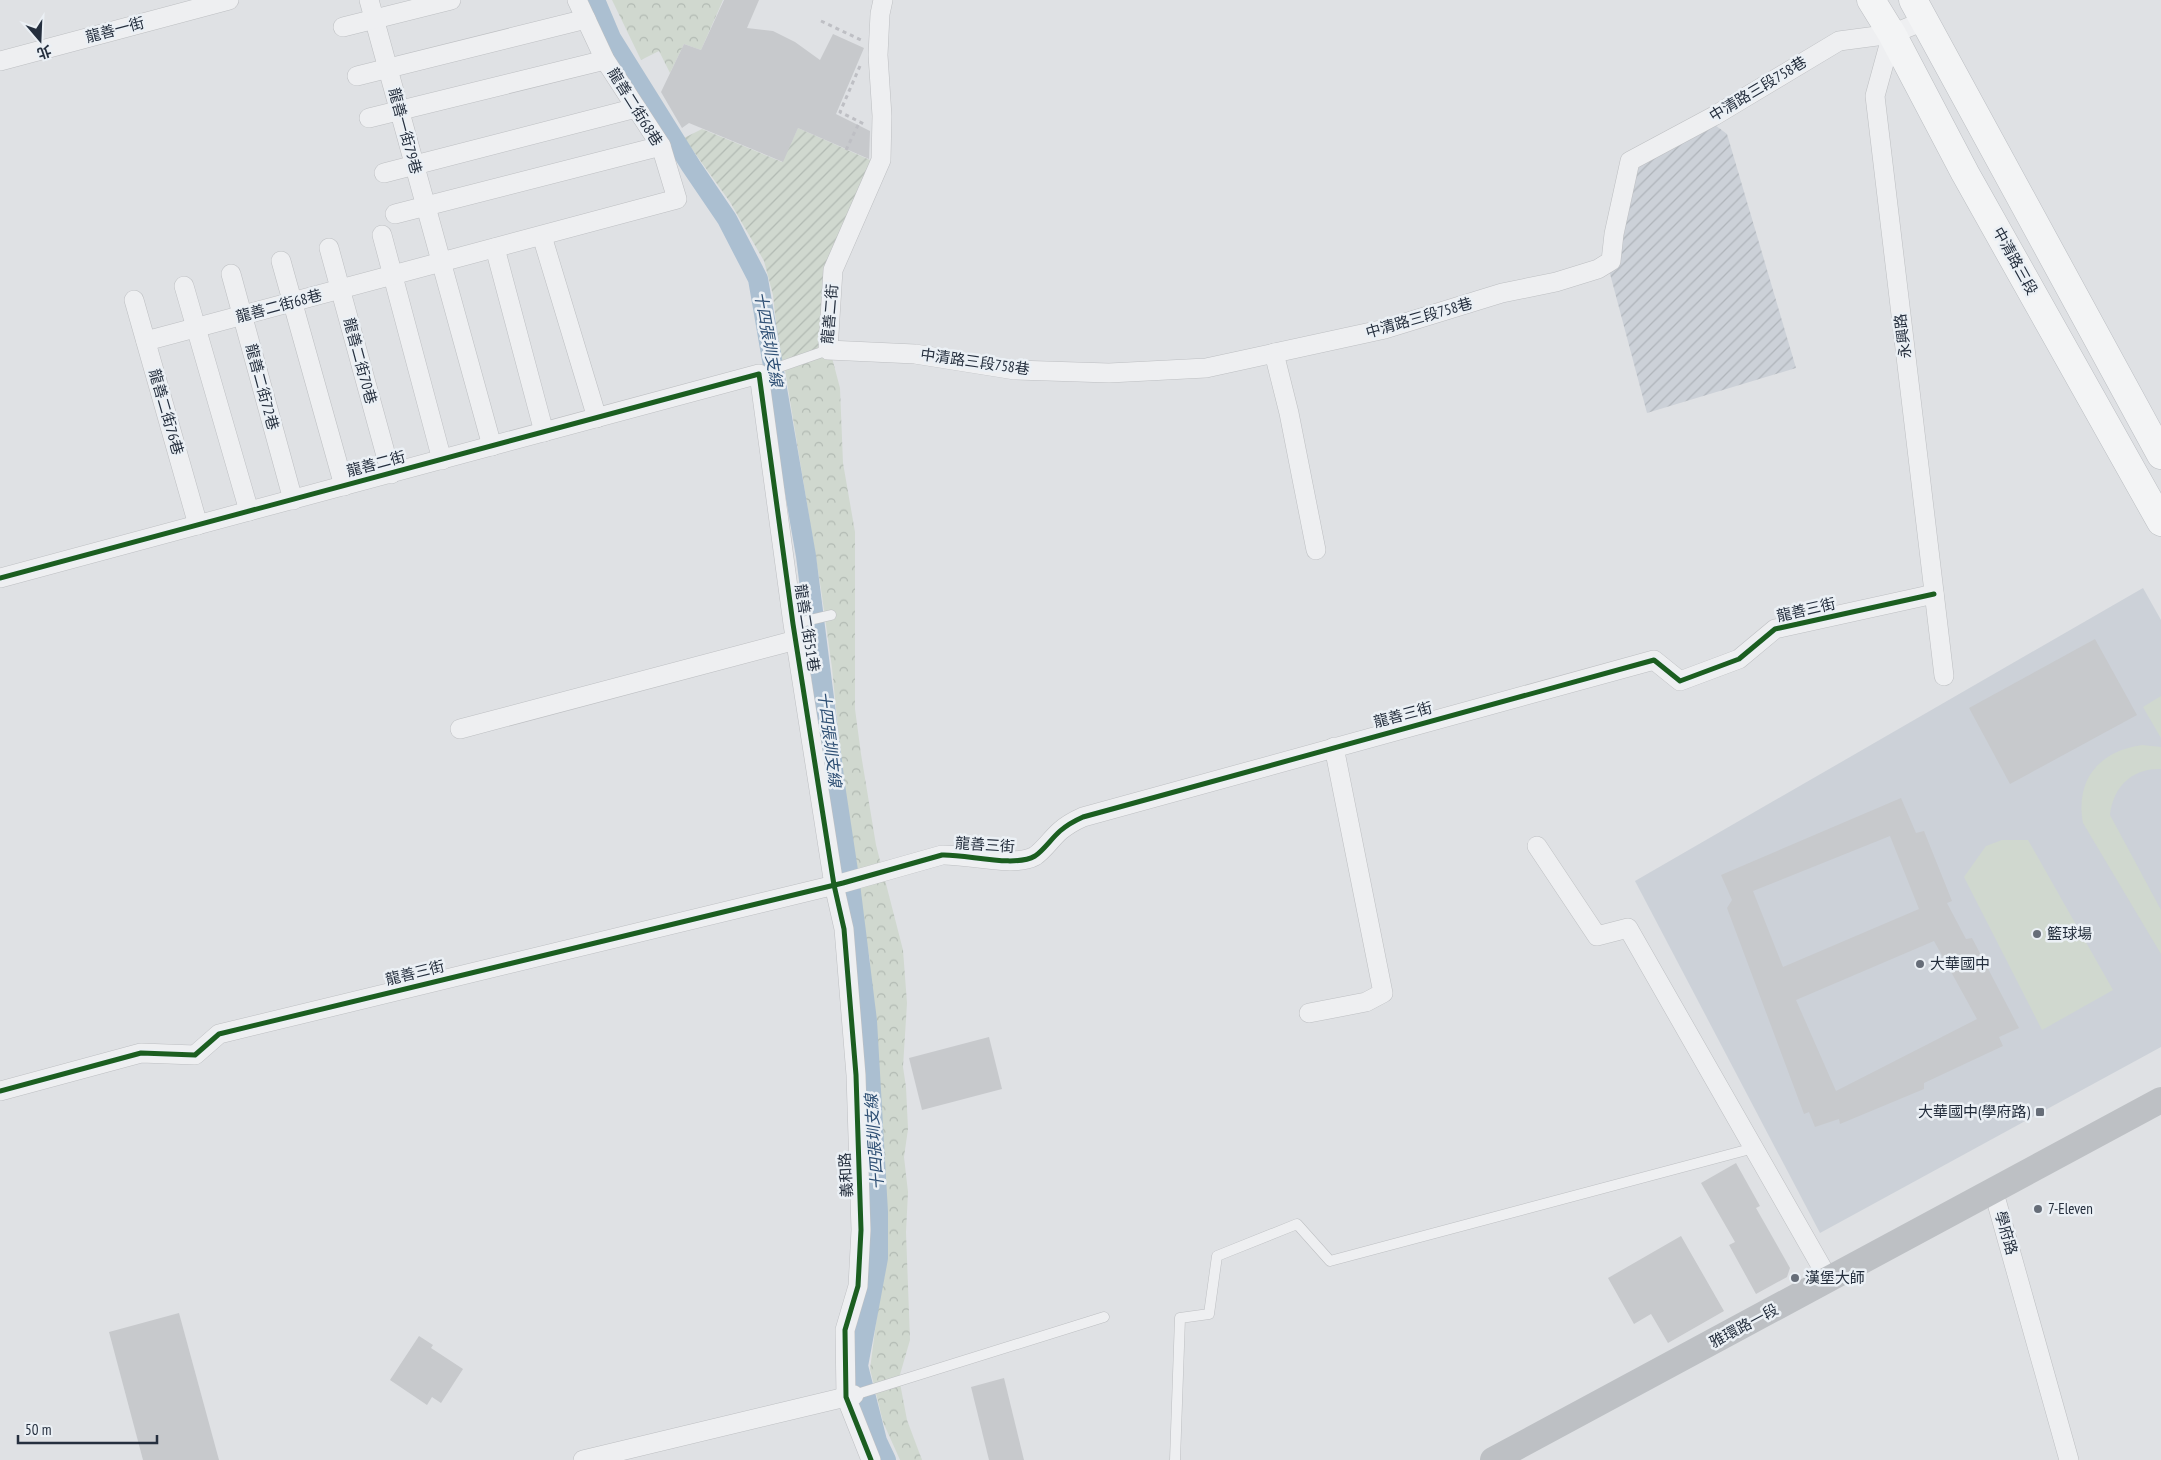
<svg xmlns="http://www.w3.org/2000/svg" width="2161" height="1460" viewBox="0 0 2161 1460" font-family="'PT Sans Narrow','Noto Sans TC',sans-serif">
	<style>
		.built { fill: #ccd1d8 }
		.industrial { fill: url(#industrial-furrows) }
		.park { fill: url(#park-crowns) }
		.garden { fill: url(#garden-furrows) }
		.pitch { fill: #d0d8cf }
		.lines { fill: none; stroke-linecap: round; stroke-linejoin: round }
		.canal { stroke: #abbfd1; stroke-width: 20 }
		.building { fill: #c7c9cc; fill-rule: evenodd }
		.lane-casing { stroke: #bdbfc2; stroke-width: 11 }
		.street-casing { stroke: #bdbfc2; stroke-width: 20 }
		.primary-casing { stroke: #bbbec2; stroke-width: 29 }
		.path { stroke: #bebfc4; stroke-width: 3; stroke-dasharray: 4 4; stroke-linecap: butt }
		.lane { stroke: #eeeff1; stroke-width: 10 }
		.street { stroke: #eeeff1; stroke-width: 19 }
		.secondary { stroke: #bdc0c4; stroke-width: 26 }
		.primary { stroke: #f3f4f5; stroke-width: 28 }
		.cycleway-casing { stroke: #ebf0f5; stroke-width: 8 }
		.cycleway { stroke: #1b5e20; stroke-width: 5 }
		.poi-dot { fill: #666d78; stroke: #ebf0f5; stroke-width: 2 }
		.labels { text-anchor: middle; stroke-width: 5; stroke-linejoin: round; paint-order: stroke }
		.street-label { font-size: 15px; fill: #252f3e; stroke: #ebf0f5 }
		.poi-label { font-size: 15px; fill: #252f3e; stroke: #ebf0f5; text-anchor: start }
		.water-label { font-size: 16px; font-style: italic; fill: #2e4f74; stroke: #ebf0f5 }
	</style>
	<defs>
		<pattern id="industrial-furrows" width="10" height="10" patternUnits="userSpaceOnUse" patternTransform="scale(1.25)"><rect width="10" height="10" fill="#ccd1d8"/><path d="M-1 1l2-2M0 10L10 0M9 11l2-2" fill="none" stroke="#afb4ba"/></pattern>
		<pattern id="park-crowns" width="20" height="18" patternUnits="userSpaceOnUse" patternTransform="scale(1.25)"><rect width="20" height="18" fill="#d0d8cf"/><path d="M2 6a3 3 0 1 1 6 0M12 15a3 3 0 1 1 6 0" fill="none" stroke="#b2bab3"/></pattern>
		<pattern id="garden-furrows" width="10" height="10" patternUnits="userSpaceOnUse" patternTransform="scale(1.25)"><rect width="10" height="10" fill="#d0d8cf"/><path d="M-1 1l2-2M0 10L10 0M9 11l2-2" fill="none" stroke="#b2bab3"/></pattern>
	</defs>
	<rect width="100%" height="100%" fill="#dfe1e4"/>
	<path class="built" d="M2143,588L2161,620V1047L1820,1233L1635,881Z"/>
	<path class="industrial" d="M1715,125L1727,134L1796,368L1647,413L1609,270L1617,257L1639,165Z"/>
	<g class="park">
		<path d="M612,0H723L701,50L684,44L670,73L659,51L641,60Z"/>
		<path d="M831,354L840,388L843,463L855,532V709L861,754L876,845L903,950L907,1003L903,1067L906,1087L908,1129L904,1157L908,1192L906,1232L910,1340L899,1378L907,1420L922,1460H900L883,1422L870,1369L879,1300L885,1274L887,1236L870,1013V961L849,839L832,668L821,589L785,370Z"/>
	</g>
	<path class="garden" d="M798,128L870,160H877L828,270L824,347L780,361L773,295L764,261L730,202L684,138L702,129L782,162Z"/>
	<g class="pitch">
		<path d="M2161,696V738L2143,707Z"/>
		<path d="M2142,745L2161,747V769C2132,768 2113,787 2110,815L2161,910V954L2083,823C2075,780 2099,751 2142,745Z"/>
		<path d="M2002,840H2028L2113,990L2042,1030L1964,877L1986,846Z"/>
	</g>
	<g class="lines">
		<path class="canal" d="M595,0L611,38L691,166L727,219L758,279L806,556L835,785L850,884L867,1021L878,1212V1258L858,1366L877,1441L886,1460"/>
	</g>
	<g class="building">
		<path d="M724,0H759L747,28L773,31L795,42L820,60L833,34L864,48L836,114L870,131L869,159L798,128L783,162L689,123L682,128L661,92L684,44L701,50Z"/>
		<path d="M2095,639L2137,715L2010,784L1969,708Z"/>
		<path d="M1901,798L1916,833L1924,831L1952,901L1947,903L1966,939L1972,938L2019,1028L1999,1037L2003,1046L1924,1083V1089L1840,1124L1839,1119L1815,1127L1809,1112L1804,1114L1727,908L1732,900L1721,875ZM1890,836L1919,909L1783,967L1753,891ZM1934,941L1977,1019L1836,1091L1796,1000Z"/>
		<path d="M989,1037L1002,1089L922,1110L909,1058Z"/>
		<path d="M1736,1163L1760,1206L1756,1208L1790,1268L1787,1277L1756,1294L1729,1245L1735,1242L1701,1183Z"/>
		<path d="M1681,1236L1724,1311L1668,1343L1651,1314L1634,1324L1608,1278Z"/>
		<path d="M179,1313L219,1460H143L109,1332Z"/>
		<path d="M419,1336L433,1345L431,1348L463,1369L441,1403L432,1397L427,1405L390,1380Z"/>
		<path d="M1004,1378L1024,1460H989L971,1387Z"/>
	</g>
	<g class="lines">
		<g class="lane-casing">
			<g id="lane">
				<path d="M759,374L828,350"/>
				<path d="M793,624L831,615"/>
				<path d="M854,1395L1104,1317"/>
				<path d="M1175,1460L1180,1318L1209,1314L1217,1256L1297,1224L1330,1261L1754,1148"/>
			</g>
		</g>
		<g class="street-casing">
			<g id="street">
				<path d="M369,0L492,446"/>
				<path d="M883,0L880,14L878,55L882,116L881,160L833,270L828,350L915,354L1015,370L1109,373L1206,368L1385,329L1502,293L1556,282L1598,269L1611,261L1614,234L1630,161L1714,116L1839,41L1892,34"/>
				<path d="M1926,20L1892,34L1875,96L1944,676"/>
				<path d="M343,27L451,0"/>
				<path d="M0,61L229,0"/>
				<path d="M357,76L586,19"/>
				<path d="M369,118L605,60"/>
				<path d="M384,173L636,108"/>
				<path d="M395,214L661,146"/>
				<path d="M382,235L442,460"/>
				<path d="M542,236L597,418"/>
				<path d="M329,248L391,474"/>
				<path d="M495,248L544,432"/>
				<path d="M281,261L344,486"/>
				<path d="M231,274L293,500"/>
				<path d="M184,286L249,511"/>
				<path d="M134,300L198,525"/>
				<path d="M146,341L677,199L661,146L605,60L577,0"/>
				<path d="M1274,353L1289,413L1316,550"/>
				<path d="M0,578L759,374L793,624L834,885L844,929L856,1075L861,1230L858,1286L845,1330L846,1397L871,1460"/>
				<path d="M460,729L796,640"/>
				<path d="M1537,846L1597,936L1628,928L1829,1280"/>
				<path d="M1309,1013L1366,1002L1383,993L1334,747"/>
				<path d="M0,1091L141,1053L195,1055L219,1034L843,883L942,855C967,854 1014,868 1035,856C1044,850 1051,839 1060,831C1067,825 1074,821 1083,817L1654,660L1680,681L1739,659L1775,629L1934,594"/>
				<path d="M1993,1189L2069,1460"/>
				<path d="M583,1460L854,1395"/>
			</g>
		</g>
		<g class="primary-casing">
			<g id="primary">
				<path d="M1871,0L1892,34L1965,173L2161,522"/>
				<path d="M1913,0L2161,455"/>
			</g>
		</g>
		<g class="path">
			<path d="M821,21L861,40"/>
			<path d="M860,66L840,112L864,124"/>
			<path d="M846,150L860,121"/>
		</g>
		<use href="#lane" class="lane"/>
		<use href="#street" class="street"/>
		<path class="secondary" d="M1493,1460L2161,1100"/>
		<use href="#primary" class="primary"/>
		<g class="cycleway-casing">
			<g id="cycleway">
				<path d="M0,578L759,374L793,624L834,885L844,929L856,1075L861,1230L858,1286L845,1330L846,1397L871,1460"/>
				<path d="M0,1091L141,1053L195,1055L219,1034L843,883L942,855C967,854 1014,868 1035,856C1044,850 1051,839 1060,831C1067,825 1074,821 1083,817L1654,660L1680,681L1739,659L1775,629L1934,594"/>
			</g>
		</g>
		<use href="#cycleway" class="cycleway"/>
	</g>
	<g class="poi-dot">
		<circle cx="2037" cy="934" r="5"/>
		<circle cx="1920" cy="964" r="5"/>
		<rect x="2035" y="1107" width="10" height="10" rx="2.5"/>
		<circle cx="2038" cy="1209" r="5"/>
		<circle cx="1795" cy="1278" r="5"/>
	</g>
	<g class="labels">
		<g class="street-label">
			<text transform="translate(115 30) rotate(-15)" y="5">龍善一街</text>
			<text transform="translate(1758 89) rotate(-31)" y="5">中清路三段758巷</text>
			<text transform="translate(635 107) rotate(58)" y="5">龍善二街68巷</text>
			<text transform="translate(405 131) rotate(75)" y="5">龍善一街79巷</text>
			<text transform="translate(2015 261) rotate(61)" y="5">中清路三段</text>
			<text transform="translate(279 306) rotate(-15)" y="5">龍善二街68巷</text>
			<text transform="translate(830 314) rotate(-85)" y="5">龍善二街</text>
			<text transform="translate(1419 318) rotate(-16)" y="5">中清路三段758巷</text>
			<text transform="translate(1903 336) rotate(-97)" y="5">永興路</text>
			<text transform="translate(360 361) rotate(75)" y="5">龍善二街70巷</text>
			<text transform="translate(975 362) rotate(8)" y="5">中清路三段758巷</text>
			<text transform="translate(262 387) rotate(75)" y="5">龍善二街72巷</text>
			<text transform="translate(166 412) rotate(74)" y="5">龍善二街76巷</text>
			<text transform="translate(376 464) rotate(-15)" y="5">龍善二街</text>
			<text transform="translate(1806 610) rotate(-13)" y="5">龍善三街</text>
			<text transform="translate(807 628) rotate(81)" y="5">龍善二街51巷</text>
			<text transform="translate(1403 715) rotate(-15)" y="5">龍善三街</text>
			<text transform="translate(985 845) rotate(4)" y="5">龍善三街</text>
			<text transform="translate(415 973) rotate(-14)" y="5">龍善三街</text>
			<text transform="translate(846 1175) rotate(-93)" y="5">義和路</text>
			<text transform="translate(2006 1233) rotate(74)" y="5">學府路</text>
			<text transform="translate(1744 1326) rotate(-28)" y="5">雅環路一段</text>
		</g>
		<g class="poi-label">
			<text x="2047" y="939">籃球場</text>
			<text x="1930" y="969">大華國中</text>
			<text x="2030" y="1117" text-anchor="end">大華國中(學府路)</text>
			<text x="2048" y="1214">7-Eleven</text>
			<text x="1805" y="1283">漢堡大師</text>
		</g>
		<g class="water-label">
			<text transform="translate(769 339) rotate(80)" y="6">十四張圳支線</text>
			<text transform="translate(830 739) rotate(83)" y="6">十四張圳支線</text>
			<text transform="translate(874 1142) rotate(-94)" y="6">十四張圳支線</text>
		</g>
	</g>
	<g transform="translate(40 40) rotate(161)" stroke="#ebf0f5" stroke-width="4" paint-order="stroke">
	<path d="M0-4L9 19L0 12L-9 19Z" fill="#252f3e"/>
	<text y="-8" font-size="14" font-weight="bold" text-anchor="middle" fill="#252f3e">北</text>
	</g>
	<path d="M18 1435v8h139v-8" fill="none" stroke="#252f3e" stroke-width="2.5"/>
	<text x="25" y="1435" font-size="15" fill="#252f3e" stroke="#ebf0f5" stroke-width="4" paint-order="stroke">50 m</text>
</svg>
